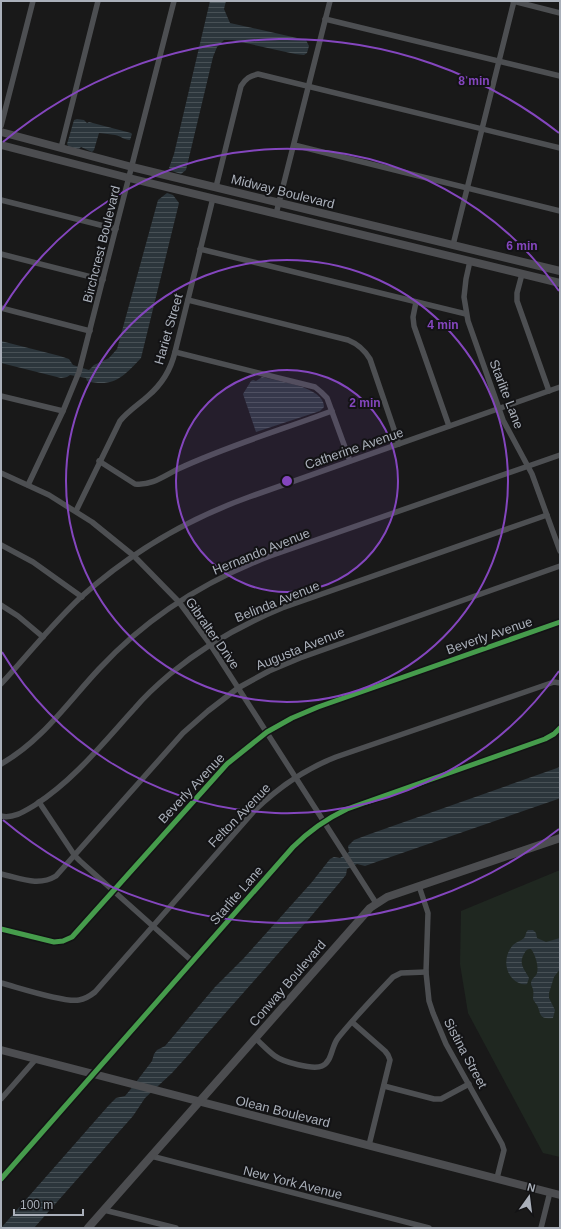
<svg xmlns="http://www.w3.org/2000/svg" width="561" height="1229" viewBox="0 0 561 1229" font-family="Helvetica,sans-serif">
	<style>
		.green { fill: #1f2720 }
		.water { fill: url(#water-rules) }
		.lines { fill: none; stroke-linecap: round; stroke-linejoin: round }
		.street { stroke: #4d4f52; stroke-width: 5.5 }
		.secondary { stroke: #4c4d50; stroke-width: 8 }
		.cycleway-casing { stroke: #131315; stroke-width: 8 }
		.cycleway { stroke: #469c4c; stroke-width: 5 }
		.ring { fill: none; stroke: #8446be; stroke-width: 2 }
		.labels { text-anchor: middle; stroke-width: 4; stroke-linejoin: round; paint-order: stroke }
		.street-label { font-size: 13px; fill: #aab0ba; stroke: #131315 }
		.centre { fill: #8446be; stroke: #131315; stroke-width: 2 }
		.ring-label { font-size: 12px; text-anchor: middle; font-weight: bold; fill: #8446be; stroke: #131315; stroke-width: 4; stroke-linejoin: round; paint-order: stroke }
	</style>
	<defs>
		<pattern id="water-rules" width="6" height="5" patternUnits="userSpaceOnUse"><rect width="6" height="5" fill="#2c363c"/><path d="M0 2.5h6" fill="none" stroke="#485156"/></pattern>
	</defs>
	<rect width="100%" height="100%" fill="#191919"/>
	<path class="green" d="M560,870V1157L543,1153L468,1013L460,964L461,911Z"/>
	<g class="water">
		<path d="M210,1H226L224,9L230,23L306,40L309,46L307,53L304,55L295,54L232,40H224L217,47L213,57L186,170L181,174L172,171L169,168L174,154Z"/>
		<path d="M77,119L84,120L87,123L89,122L131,133L132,134L130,140C124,140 121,136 115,135C110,134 105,134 99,133L94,150L92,152L81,147L79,149L69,147L67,144L74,120Z"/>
		<path d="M167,193L173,195L179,203L141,358C124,376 114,388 87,381L86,378L70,375L67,377L61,378L1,363V341L60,356L69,359L73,365L89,370L94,365L109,358L117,349L158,200Z"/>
		<path d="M262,377C277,381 325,387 324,407L320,411L256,432L243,394L251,381L253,380L256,381Z"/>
		<path d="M560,767V798L558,799L379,861L365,866L357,864L347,869L346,875L307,921L190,1053L172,1073L145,1098L133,1116L34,1228H1L109,1105L116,1098L125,1096L130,1090L152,1061L154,1054L157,1050L165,1046L215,987L244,958L312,882L330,859L334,857L340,858L349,852L348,846L354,840L370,834Z"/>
		<path d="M528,930H533L536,933L537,938L546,942L560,938L559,954L560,969L554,977L549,993V998L555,1010L553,1018C541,1019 541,1017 538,1007C537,1004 534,1002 533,999C533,996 534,993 533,990C533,988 531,985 531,984C531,978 536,977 537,973C539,966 535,954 531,949C527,949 526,950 524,954C518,964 525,970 529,978L527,984C522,985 517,983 513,979C504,970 504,955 513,945C516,942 521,941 524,938C526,936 525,933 528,930Z"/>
	</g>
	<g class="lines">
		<g class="street">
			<path d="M513,1L560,13"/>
			<path d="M325,19L560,76"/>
			<path d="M1,126L33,1"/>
			<path d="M294,145L560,211"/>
			<path d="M61,148L98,1"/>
			<path d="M216,187L241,86C246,78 250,76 258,74L560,148"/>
			<path d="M1,200L116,229"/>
			<path d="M276,214L330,1"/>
			<path d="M453,245L514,1"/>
			<path d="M200,249L466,314"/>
			<path d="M1,254L103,280"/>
			<path d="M470,261L466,279L464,297L468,321L503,420L532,474L560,551"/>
			<path d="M522,274L517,293V301L549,391"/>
			<path d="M188,300L348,340C358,344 364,349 370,359L399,444"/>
			<path d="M416,302L413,317L414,326L449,426"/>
			<path d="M1,308L90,331"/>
			<path d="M175,352L315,387L321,392L327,398L350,461"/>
			<path d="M1,396L63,411"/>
			<path d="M99,461L135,484C151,486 164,476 178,469C227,446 281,430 332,411"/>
			<path d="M1,473L49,495L92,522L134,556L179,602L210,644L376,903"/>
			<path d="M28,485L63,411L79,372L174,1"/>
			<path d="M76,511L120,421C128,411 138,405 148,396C161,385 171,369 175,352L213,198"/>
			<path d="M1,545L33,562L82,597"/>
			<path d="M1,605L18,616L43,637"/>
			<path d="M1,684C28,655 52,624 81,597C130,553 188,519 249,497L560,387"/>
			<path d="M1,764C42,741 68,702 99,669C146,618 205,581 270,556L560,455"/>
			<path d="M39,802L75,856L80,861L192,961"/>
			<path d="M1,816C13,819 25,811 35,805C75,779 103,743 135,708C145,696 157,685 170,674C204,646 241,625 282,608L547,515"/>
			<path d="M1,874C20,878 38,887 56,876L183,733L208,711L238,688L269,671L300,658L560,566"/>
			<path d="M419,886L428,913L426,972L429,1001L433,1013L446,1044L502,1144L504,1150L497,1178"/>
			<path d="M1,929L54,942L63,941L72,937L227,764L267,732L292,718L318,707L560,622"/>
			<path d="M1,983C17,987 65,1003 79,1000C85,999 90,996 95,992L255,810C279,787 305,769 336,757L554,682L560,683"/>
			<path d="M352,1022L385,1051L388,1055L390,1060L369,1145"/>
			<path d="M255,1038C262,1044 268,1051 275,1056C283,1062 313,1070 322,1066C332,1062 331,1047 338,1038C355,1017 374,997 393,977L401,973L426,972"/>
			<path d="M384,1086L434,1099H441L469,1084"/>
			<path d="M1,1099L36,1059"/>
			<path d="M151,1156L429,1228"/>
			<path d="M1,1179L293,847C309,831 326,819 347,809L545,739L554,734L560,728"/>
			<path d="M104,1210L176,1228"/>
			<path d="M541,1228L550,1192"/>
		</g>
		<g class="secondary">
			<path d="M1,132L132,167L560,271"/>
			<path d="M1,145L129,178L560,283"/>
			<path d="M1,1050L560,1195"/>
			<path d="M88,1228L370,908L387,897L560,838"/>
		</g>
		<g class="cycleway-casing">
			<g id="cycleway">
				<path d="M1,929L54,942L63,941L72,937L227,764L267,732L292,718L318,707L560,622"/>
				<path d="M1,1179L293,847C309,831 326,819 347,809L545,739L554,734L560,728"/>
			</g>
		</g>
		<use href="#cycleway" class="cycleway"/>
	</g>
	<circle cx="287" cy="481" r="111" fill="#8446be" fill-opacity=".12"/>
	<g class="ring">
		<circle cx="287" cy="481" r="111"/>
		<circle cx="287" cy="481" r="221"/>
		<path d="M559 671A332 332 0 0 1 2 652M2 310A332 332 0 0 1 559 291"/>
		<path d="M559 829A442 442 0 0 1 3 820M3 142A442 442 0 0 1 559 133"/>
	</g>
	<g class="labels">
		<g class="street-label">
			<text transform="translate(283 191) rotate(14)" y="5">Midway Boulevard</text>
			<text transform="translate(101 244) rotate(-76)" y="5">Birchcrest Boulevard</text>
			<text transform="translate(168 329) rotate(-74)" y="5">Hariet Street</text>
			<text transform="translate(507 394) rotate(69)" y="5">Starlite Lane</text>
			<text transform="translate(354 448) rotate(-19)" y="5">Catherine Avenue</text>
			<text transform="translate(261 551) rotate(-22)" y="5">Hernando Avenue</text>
			<text transform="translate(277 601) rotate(-22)" y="5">Belinda Avenue</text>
			<text transform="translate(213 633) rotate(55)" y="5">Gibralter Drive</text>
			<text transform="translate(489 635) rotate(-19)" y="5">Beverly Avenue</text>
			<text transform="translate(300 648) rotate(-22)" y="5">Augusta Avenue</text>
			<text transform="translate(191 788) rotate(-47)" y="5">Beverly Avenue</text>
			<text transform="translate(239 815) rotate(-46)" y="5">Felton Avenue</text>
			<text transform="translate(236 895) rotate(-49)" y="5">Starlite Lane</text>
			<text transform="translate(287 983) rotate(-49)" y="5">Conway Boulevard</text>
			<text transform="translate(466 1053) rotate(62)" y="5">Sistina Street</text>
			<text transform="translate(283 1111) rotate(14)" y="5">Olean Boulevard</text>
			<text transform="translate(293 1182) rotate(14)" y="5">New York Avenue</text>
		</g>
	</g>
	<circle cx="287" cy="481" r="6" class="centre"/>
	<g class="ring-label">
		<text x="474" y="85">8 min</text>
		<text x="522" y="250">6 min</text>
		<text x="443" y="329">4 min</text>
		<text x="365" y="407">2 min</text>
	</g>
	<rect width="561" height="1229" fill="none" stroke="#aab0ba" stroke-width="4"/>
	<g transform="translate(529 1197) rotate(14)" stroke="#131315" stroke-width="3" paint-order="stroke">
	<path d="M0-3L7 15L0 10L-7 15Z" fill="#aab0ba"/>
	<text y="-6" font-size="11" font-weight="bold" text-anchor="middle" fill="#aab0ba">N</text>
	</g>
	<path d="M14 1209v6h69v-6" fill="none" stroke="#aab0ba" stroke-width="2"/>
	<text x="20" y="1209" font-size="12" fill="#aab0ba" stroke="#131315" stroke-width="3" paint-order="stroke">100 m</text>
</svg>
